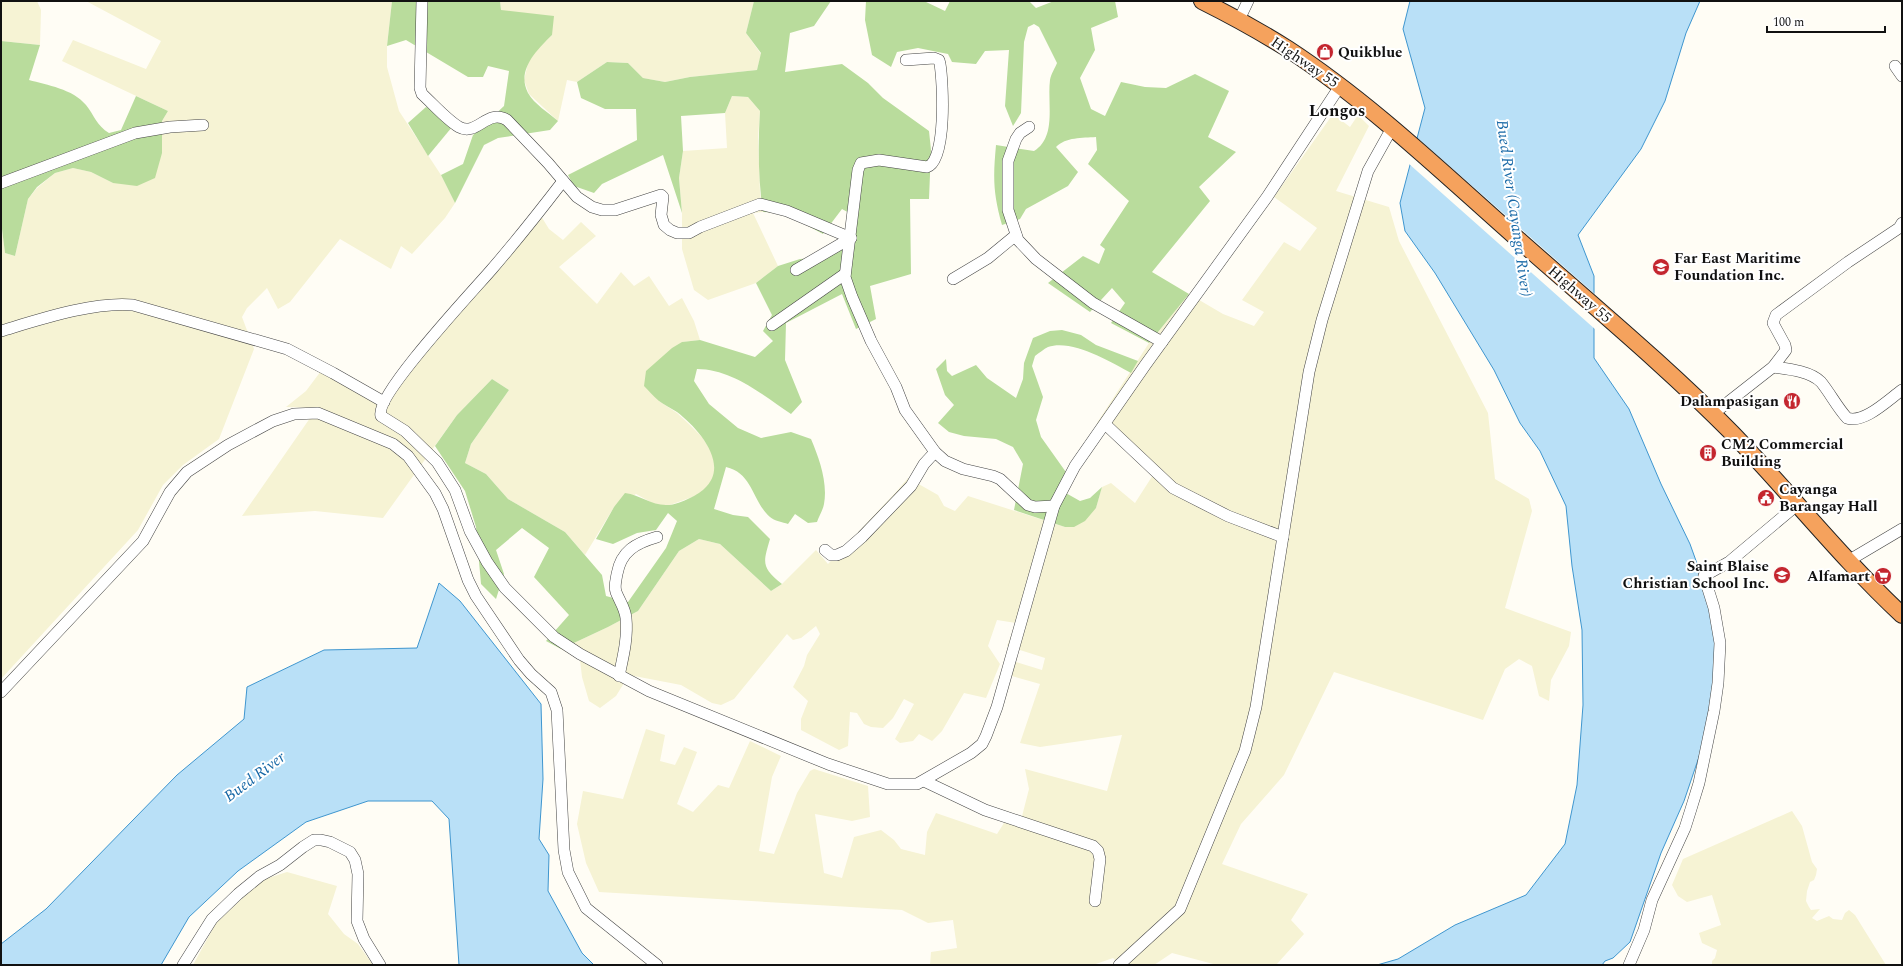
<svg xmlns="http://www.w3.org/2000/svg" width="1903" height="966" viewBox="0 0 1903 966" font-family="Spectral,serif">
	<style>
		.farmland { fill: #f6f3d4 }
		.forest { fill: #b9dc9c }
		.water { fill: #b9e0f7; stroke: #3f96cf }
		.pier { fill: #fffdf5 }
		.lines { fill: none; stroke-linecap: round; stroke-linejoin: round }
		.minor-casing { stroke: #444; stroke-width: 12 }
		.highway-casing { stroke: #222; stroke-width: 18 }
		.minor { stroke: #fff; stroke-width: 11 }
		.highway { stroke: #f5a25d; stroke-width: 16 }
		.labels { text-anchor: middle; stroke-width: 4; stroke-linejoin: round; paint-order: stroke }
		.poi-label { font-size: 15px; font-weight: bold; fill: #111; stroke: #fff; text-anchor: start }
		.street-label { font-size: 15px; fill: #111; stroke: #fff }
		.water-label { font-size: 16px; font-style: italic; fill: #1768a6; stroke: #fff }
		.quarter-label { font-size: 17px; font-weight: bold; fill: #111; stroke: #fff }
	</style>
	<rect width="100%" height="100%" fill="#fffdf5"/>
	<g class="farmland">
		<path d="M1,1H37L41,10L40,45L1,41Z"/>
		<path d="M86,1H392L387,46V67L399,111L441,175L455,203L445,218L412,254L401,246L391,269L340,239L290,302L278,309L267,288L247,308L242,317L254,349L219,439L183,465L163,485L138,530L1,679V221L5,253L15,256L28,199L37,188L55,173L73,168L91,172L113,183L162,153V121L168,111L62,61L73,40L146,69L161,41Z"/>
		<path d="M500,1H754L746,33L761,54L757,70L690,77L665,82L643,78L628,63L607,62L577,82L567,80L558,121L529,94L524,80L528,63L535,51L552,35L501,10Z"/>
		<path d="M732,96L748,97L760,111L758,138L760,193L763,212L753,213L778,266L756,283L708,300L694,290L682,249V213L679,178L683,151L727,148L725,113Z"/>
		<path d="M1333,114L1350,127L1358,115L1369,126L1336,191L1389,207L1399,241L1488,413L1495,479L1529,499L1532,511L1505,608L1571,632L1569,646L1551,680L1549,701L1539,696L1532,666L1519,659L1505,669L1483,720L1334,672L1284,775L1241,824L1222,864L1308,894L1291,920L1304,934L1276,965H1217L1172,953L1154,965H1121L1113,958L1093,965H930L931,952L957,948L953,920L928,923L902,910L599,892L586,863L577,824L583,791L623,799L646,729L665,735L660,761L675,765L684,747L697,752L677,804L693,812L718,785L729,788L750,741L781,756L772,777L759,851L774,854L797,793L810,771L814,769L868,786L870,817L852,821L815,814L824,873L842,878L854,837L881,830L894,840L901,849L925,855L927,832L936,813L997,834L1004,823L1020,824L1029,789L1025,769L1107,791L1122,735L1040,747L1020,743L1040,684L1008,675L1013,661L1042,670L1045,658L1007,646L1016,623L997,620L988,646L1000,664L986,698L964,693L942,731L932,741L919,734L913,741L900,743L895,739L914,704L904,699L893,718L883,728L871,727L864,724L857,713L850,712L848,746L839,750L801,730V719L808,701L793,687L804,666L807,655L820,634L816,626L801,638L793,640L787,634L734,699L721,705L712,703L681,685L629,675L616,696L600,708L589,701L582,677L580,660L561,649L608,627L638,611L679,551L699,539L720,544L771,591L782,584L816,550L828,564L896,492L908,478L938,495L944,506L955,511L968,496L1065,527L1096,508L1102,487L1111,483L1135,503L1153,475L1097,423L1149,343L1189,294L1223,314L1254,326L1264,312L1242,300L1284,242L1300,251L1317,228L1274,197Z"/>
		<path d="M536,208L549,229L563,240L581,222L596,236L559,267L597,304L621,272L634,286L649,276L669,306L682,298L694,321L700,340L682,342L659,401L677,413L689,424L702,437L713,454L715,472L711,483L698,495L667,506L654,504L636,494L614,507L585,555L565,532L508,499L486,474L465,463L471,444L509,390L492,379L457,415L383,518L315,511L242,516L317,408L286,407L306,391L321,371L379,402L515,238Z"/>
		<path d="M1792,811L1802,826L1812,862L1817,869L1816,875L1814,880L1810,882L1807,891L1806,901L1809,907L1811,910L1820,909L1812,918L1817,921L1829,916L1833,919L1842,920L1845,913L1849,910L1855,915L1886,965H1712V961L1715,958L1717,950L1702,943L1699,933L1721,925L1712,895L1687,902L1678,896L1672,885L1683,859Z"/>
		<path d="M287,872L337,886L328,914L344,934L358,944L373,965H193L216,923L262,880Z"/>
	</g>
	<g class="forest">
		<path d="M392,1H500L501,10L554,16L552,35C537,50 516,70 528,93C534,104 549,113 558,121L550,130L498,138L484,145L455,203L441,175L463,164L473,135L504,106L509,71L488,66L483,77H468L406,40L387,46Z"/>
		<path d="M754,1H831L814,26L790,33L785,72L842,64L868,83L883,98L929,131L931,150L929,199H910L911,274L870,286L876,319L856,329L842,294L786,323L785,360L802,402L791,414C763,395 732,369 697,369L694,381L709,404L738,428L761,438L791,432L811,439C819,458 828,482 824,504C823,510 819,516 817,522L808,523L795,514L788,524C783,522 774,521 770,517C752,501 753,473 726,467L714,509L733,515L748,517L770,539C763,563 761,567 782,584L771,591L720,544L699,539L679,551L638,611L608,627L561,649L546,641L569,615L534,577L549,548L522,528L496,550L504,574L496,599L481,584L476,527L465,491L435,446L457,415L492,379L509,390L471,444L465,463L486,474L508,499L565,532L602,575L606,596L628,602L666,548L677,521L668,513L656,530L637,533L613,544L596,539L614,507L625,493C640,495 651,505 666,505C675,506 697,496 704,489C731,465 698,428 677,412C671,408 664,405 659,401C653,396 649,391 644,386L646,371L672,348L682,342L700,340L755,357L773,341L763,331L772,315L756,283L778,266L800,259L829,257L849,233L851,214L842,209L823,234L784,213L763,212C758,179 758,144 760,111L748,97L732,96L725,113L681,116L683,151L679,178L682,213L663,155L602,184L594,193L574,186L568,175L637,140L636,109H605L581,98L577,82L607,62L628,63L643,78L665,82L690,77L757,70L761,53L746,33Z"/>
		<path d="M866,1H924L945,11L950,1H1029L1036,8L1054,1H1115L1118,17L1091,28L1095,50L1080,78L1091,109L1105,116L1121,82L1145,87L1166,88L1195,74L1229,91L1208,137L1236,152L1199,187L1210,201L1152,272L1189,294L1149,343L1111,323L1125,303L1112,288L1090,312L1048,283L1083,256L1099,264L1105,249L1100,245L1129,201L1088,164L1097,150L1096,137C1082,138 1066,137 1056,147L1078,172L1068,186L1026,209L1020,219L1002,225C993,193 993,178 996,145L1034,151C1057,137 1047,103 1050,80C1051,74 1055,68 1057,63L1039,27L1034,24L1028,27L1024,42L1021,113L1013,126L1005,106L1009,50L985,51L976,64L952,62L948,54L918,48L897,52L891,67L872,55L865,20Z"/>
		<path d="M1,41L40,45L29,80C47,85 73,89 86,105C94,115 97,126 109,133L121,130L136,96L168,111L162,121V153L155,178L137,186L113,183L91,172L73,168L55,173L37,187L28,199L15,256L5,253L1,221Z"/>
		<path d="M426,107L457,121L428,156L408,123Z"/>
		<path d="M1062,330L1081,335L1096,345L1138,361L1131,373C1110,362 1073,339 1048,347C1044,349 1039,353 1035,356L1032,366L1043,397L1036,420L1041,437L1073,482L1064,492L1080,501L1090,498L1102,487L1096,508L1085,521L1074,527H1065L1014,510L1023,464L1013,447L996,439L964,436L949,432L938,423L954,405L945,395L936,369L946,359L947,371L952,376L976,365L987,378L1016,398L1023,379L1024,363L1033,338L1050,331Z"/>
	</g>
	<g class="water">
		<path d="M1410,1H1700L1686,33L1665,101L1641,149L1578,235L1594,276V358L1629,409L1661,484L1690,544L1714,611L1718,665L1701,751L1684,801L1661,853L1630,942L1613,958L1605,961L1602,965H1377L1398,959L1455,925L1526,895L1565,844L1577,785L1583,705L1582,630L1572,566L1566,506L1540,451L1520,423L1494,370L1435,273L1405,231L1400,203L1425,108L1403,29Z"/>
		<path d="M439,583L460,601L541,704L543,779L539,839L549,855L548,891L582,953L594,965H459L449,819L432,801H368L306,822L238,871L189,917L161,965H1V944L46,909L177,775L244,719L247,687L324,650L417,648Z"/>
	</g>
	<path class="pier" d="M1420,140L1596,295V330L1408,163L1413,148Z"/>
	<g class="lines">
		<g class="minor-casing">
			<g id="minor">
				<path d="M422,1L420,88L422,94C433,104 447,120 459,127C477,137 487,108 507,120L548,163L577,197L592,207L602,210H615L661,195L663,197L661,215L664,225L670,230L677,233H689L700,227L760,204L787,211L851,238"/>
				<path d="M1239,20L1248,1"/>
				<path d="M906,60L934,58L939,60L940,64C943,82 947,161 927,167L879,160L861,163L858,170L845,277L852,297L871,341L896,387L905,410L935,452L945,461L963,469L993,476L1000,479L1028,505L1035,507L1054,506"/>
				<path d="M1895,66L1902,76"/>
				<path d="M1029,127L1020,133L1016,139L1008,161V210L1018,240L1036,259L1093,303L1162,342"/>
				<path d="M563,181C540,211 517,240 492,269C475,289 374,396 381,416L405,431L437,462L455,490L470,531L487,562L505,588L554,637L580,654L649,691L828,764L888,784H917L971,753L982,744L986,736L997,707L1054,506L1075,466L1146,364L1267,197L1340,86"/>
				<path d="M1,183L135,133L170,127L203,125"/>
				<path d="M796,270L851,238"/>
				<path d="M953,279L988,258L1016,235"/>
				<path d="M772,325L845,274"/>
				<path d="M1,331C38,320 95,301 133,305L287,349L333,373L384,402"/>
				<path d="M1773,367C1788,369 1810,371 1821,382C1830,393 1837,407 1847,418C1864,424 1888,400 1902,390"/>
				<path d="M1713,414L1773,367L1786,350L1785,345L1773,323L1776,315L1848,262L1899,228L1902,223"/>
				<path d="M1105,424L1173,488L1228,516L1283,537"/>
				<path d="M825,550L831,555H837L846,551L862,537L911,486L924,464L935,452"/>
				<path d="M1848,561L1902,529"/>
				<path d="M619,676C623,657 628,638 626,618C625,608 620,602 616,592C614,586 616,580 617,574C621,551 636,543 657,537"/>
				<path d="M1,692L143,541L170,492L187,472L228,445L273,421L294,414L318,413L393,444L408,456L435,493L443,509L468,580L476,596L519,660L531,674L551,692L557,710L564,850L568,872L586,908L657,965"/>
				<path d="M924,781L985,810L1093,846L1098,851L1100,859L1095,901"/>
				<path d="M183,965L212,919L238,894L260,876L280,865L303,847L314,840H321L330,842L350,852L355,860L358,874L357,921L364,939L380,965"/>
				<path d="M1119,965L1180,909L1245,751L1256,707L1309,372L1322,320L1368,171L1392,128"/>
				<path d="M1629,965L1644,930L1652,900L1685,828L1691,809L1699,783L1714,711L1718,683L1720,643L1714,608L1704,576L1729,562L1797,505"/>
			</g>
		</g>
		<g class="highway-casing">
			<path id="highway" d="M1202,1C1232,16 1261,32 1288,49C1372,104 1445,175 1520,241C1591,304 1665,365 1732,433C1790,493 1841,558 1902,615"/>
		</g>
		<use href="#minor" class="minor"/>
		<use href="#highway" class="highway"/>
	</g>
	<defs>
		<g id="shop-disc" transform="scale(0.9)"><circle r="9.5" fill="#c4262e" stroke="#fff"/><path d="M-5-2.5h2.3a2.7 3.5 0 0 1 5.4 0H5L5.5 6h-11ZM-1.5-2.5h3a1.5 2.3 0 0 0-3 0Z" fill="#fff"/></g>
		<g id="school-disc" transform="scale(0.9)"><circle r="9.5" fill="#c4262e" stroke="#fff"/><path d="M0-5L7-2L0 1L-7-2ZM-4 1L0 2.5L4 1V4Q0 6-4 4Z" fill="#fff"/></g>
		<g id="restaurant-disc" transform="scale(0.9)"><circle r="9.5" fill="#c4262e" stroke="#fff"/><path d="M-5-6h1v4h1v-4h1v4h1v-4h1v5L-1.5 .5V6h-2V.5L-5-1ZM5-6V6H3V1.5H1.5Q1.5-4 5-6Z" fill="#fff"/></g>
		<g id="building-disc" transform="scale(0.9)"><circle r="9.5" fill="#c4262e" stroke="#fff"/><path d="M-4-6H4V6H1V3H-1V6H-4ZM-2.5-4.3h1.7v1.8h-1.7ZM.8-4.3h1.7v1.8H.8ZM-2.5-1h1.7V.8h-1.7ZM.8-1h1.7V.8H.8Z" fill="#fff"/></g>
		<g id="civic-disc" transform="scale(0.9)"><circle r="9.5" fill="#c4262e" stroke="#fff"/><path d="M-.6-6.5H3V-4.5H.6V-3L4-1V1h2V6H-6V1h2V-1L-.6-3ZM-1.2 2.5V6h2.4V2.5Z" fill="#fff"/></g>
		<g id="supermarket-disc" transform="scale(0.9)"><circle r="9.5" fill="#c4262e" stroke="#fff"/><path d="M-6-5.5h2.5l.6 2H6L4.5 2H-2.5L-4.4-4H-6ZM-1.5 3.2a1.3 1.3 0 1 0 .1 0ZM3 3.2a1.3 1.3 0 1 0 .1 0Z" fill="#fff"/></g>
	</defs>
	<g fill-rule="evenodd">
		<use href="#shop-disc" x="1325" y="52"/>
		<use href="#school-disc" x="1661" y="267"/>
		<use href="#restaurant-disc" x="1792" y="401"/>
		<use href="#building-disc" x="1708" y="453"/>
		<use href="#civic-disc" x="1766" y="498"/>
		<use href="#school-disc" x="1782" y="575"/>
		<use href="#supermarket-disc" x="1883" y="576"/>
	</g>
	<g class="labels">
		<g class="poi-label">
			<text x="1338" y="57">Quikblue</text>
			<text x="1674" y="263">Far East Maritime<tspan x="1674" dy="17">Foundation Inc.</tspan></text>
			<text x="1779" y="406" text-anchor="end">Dalampasigan</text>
			<text x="1721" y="449">CM2 Commercial<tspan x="1721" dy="17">Building</tspan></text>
			<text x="1779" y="494">Cayanga<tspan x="1779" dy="17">Barangay Hall</tspan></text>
			<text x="1769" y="571" text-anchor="end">Saint Blaise<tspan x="1769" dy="17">Christian School Inc.</tspan></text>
			<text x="1870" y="581" text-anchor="end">Alfamart</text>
		</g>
		<g class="street-label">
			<text transform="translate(1305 62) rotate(34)" y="5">Highway 55</text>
			<text transform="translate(1580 294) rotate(41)" y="5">Highway 55</text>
		</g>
		<g class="water-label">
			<text transform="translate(1515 208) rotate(82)" y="6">Bued River (Cayanga River)</text>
			<text transform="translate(254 776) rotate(-37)" y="6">Bued River</text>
		</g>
		<g class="quarter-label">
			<text x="1337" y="116">Longos</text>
		</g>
	</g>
	<rect width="1903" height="966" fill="none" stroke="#111111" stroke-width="4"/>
	<path d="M1767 26v6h118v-6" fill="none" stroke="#111111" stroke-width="2"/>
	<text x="1773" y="26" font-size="12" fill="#111111" stroke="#ffffff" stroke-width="3" paint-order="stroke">100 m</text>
</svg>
